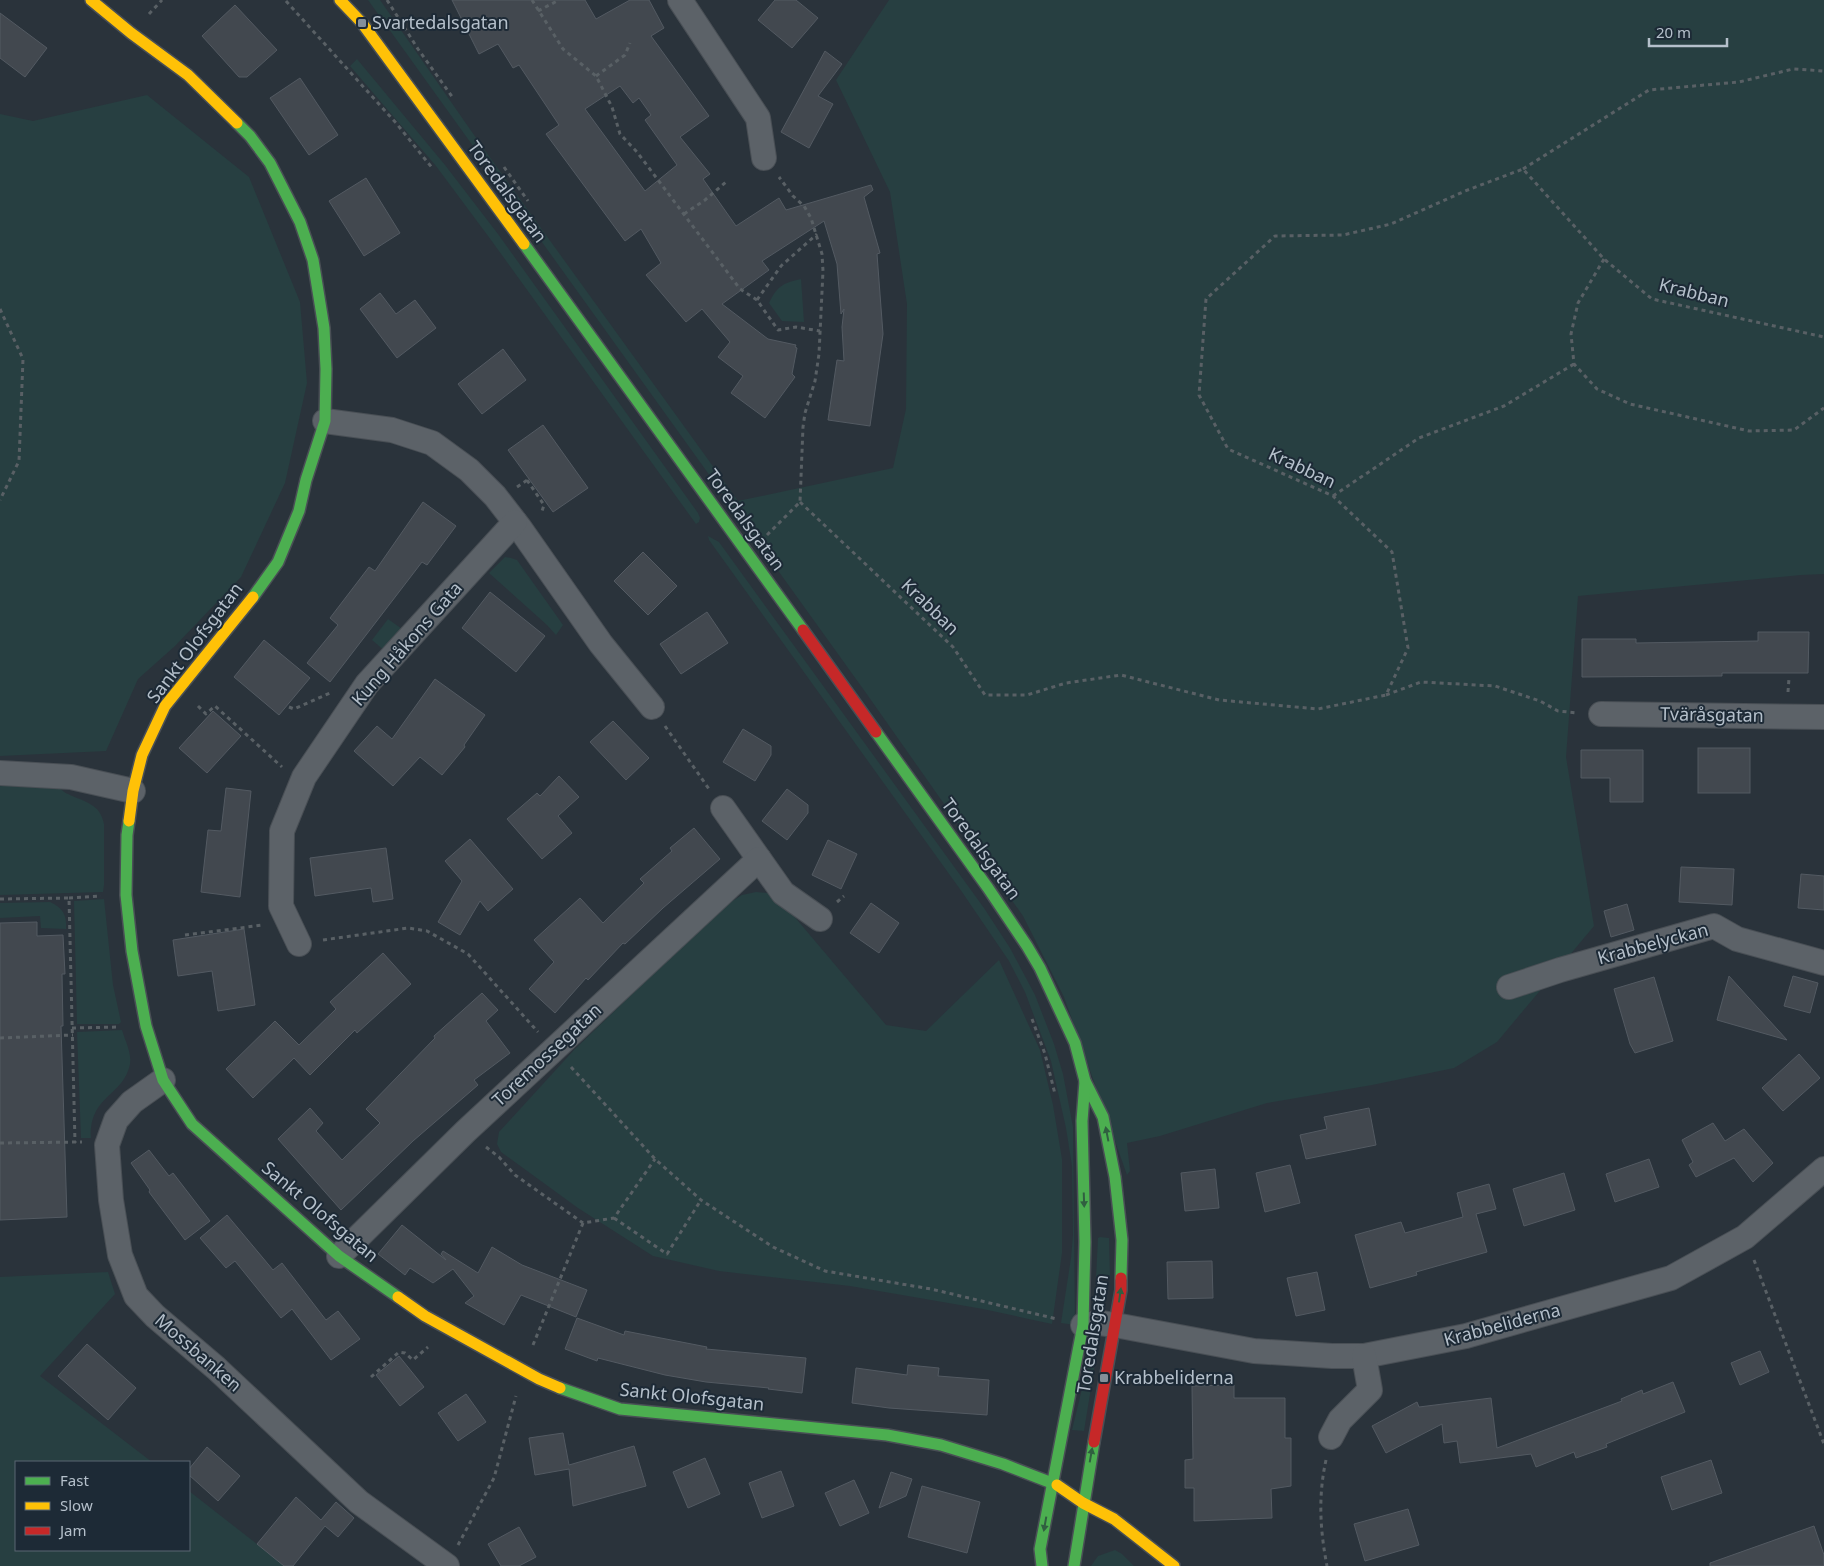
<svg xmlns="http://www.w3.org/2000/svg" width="1824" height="1566" viewBox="0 0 1824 1566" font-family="'Noto Sans',sans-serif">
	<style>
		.green { fill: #273f41 }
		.building { fill: #42484f; stroke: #535a62; fill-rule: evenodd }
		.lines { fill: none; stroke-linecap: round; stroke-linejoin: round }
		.street-casing { stroke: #494f55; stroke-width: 26 }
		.fast-casing { stroke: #494f55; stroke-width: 14 }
		.slow-casing { stroke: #494f55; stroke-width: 14 }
		.jam-casing { stroke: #494f55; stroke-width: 14 }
		.path { stroke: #596065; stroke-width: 3; stroke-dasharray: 4 4; stroke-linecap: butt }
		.street { stroke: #5c6268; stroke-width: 24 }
		.fast { stroke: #4caf50; stroke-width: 11 }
		.slow { stroke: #ffc107; stroke-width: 11 }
		.jam { stroke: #c62828; stroke-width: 11 }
		.oneway { fill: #305f40 }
		.poi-dot { fill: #848f99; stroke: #1d2a36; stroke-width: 2 }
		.labels { text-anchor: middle; stroke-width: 4; stroke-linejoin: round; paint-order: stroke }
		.poi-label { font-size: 18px; fill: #b5c0cb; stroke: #1d2a36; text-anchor: start }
		.street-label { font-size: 18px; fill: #b5c0cb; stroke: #1d2a36 }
	</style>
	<rect width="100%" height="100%" fill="#2a333b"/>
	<g class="green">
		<path d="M368,0H380L481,145L738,501L893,468L906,409L907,304L890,192L836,80L889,0H1824V574L1801,575L1578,596L1566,757L1594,926L1497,1042L1454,1068L1372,1085L1267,1103L1160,1136L1127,1143L1130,1171L1127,1175L1064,997L1023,916L866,693Z"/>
		<path d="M357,59L445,165L498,234L698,513L700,518L699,522L696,524L491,240L436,166L350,66Z"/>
		<path d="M147,95L249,177L300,302L307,383L285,483L241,577L175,646L138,679L106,751L0,756V114L33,121Z"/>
		<path d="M801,279L804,322L782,321L769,303C777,286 783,283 801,279Z"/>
		<path d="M708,536L719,542L984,908L1010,948L1035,995L1054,1044L1063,1074L1073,1127L1075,1325L1061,1323L1071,1258L1073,1235L1072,1166L1066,1128L1051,1061L1025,992L1009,961L962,892L709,540Z"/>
		<path d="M505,557L511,558L517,560L563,625L556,635L547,625L489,573Z"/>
		<path d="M388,619L402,629L385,651L372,640Z"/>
		<path d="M0,783C15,784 45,784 58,788C62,789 64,793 68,794C84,802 100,803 104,824V885L103,892L0,895Z"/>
		<path d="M756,892L767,893L782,902L886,1025L926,1031L999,960L1040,1050L1053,1105L1062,1159V1253L1052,1324L983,1309L850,1286L719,1271L653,1256L578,1208L501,1152L497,1144L499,1132L574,1050L723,907L742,895Z"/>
		<path d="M104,899L113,985L121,1022L119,1024H77L74,901Z"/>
		<path d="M50,902C63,908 67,915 66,929L41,928L40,916L0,918V903Z"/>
		<path d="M122,1030C125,1040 132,1054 130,1064C123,1097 89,1095 91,1138H81L77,1032Z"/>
		<path d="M1100,1237L1109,1238L1110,1278L1105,1280L1096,1278L1098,1238Z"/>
		<path d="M108,1272L115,1294L40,1376L152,1462H16V1550H189V1491L285,1566H0V1277Z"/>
		<path d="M1089,1360L1095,1363L1084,1431L1072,1430Z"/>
		<path d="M1115,1550L1122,1554L1134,1566H1091L1098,1556Z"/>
	</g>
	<g class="building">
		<path d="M452,0H585L596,19L630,0H649L664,28L651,36L709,116L680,137L710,174L703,179L736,226L779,198L786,210L871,185L873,190L864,197L880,253L877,254L883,334L870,426L828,420L837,360L844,361L842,327L844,309L841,314L837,264L824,221L762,261L769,270L722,304L768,339L796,345L795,347L797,348L792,374L795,377L765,418L731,393L743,376L718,357L730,342L702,309L686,322L646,275L661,263L641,229L625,241L546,134L559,125L519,65L513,68L498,44L479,54ZM620,86L633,103L639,98L651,115L645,120L677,165L645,191L585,109Z"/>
		<path d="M775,0H796L818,18L792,48L758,20Z"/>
		<path d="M235,5L277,50L247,77H239L202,36Z"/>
		<path d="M0,13L47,48L25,77L0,58Z"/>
		<path d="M825,51L842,64L818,96L833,104L809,148L781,132Z"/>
		<path d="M300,78L338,135L309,155L270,98Z"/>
		<path d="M366,178L400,233L364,256L329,201Z"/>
		<path d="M380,293L396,314L415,300L436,328L397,358L360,309Z"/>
		<path d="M503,349L526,380L482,414L458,384Z"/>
		<path d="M543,425L588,488L553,512L508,450Z"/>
		<path d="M423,502L456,526L427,565L422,562L330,682L307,663L338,625L330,618L369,567L375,571Z"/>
		<path d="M643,552L677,586L648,615L614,581Z"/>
		<path d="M490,592L545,636L516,672L462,628Z"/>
		<path d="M707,612L728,643L681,674L660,644Z"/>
		<path d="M1758,632H1809L1808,673H1722V676L1582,677V639H1636V643L1758,641Z"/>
		<path d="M264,640L310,678L279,715L234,677Z"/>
		<path d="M435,679L485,715L464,745L465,747L442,775L420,757L393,786L354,751L377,726L392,739Z"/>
		<path d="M213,711L241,736L207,773L179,748Z"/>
		<path d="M613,721L649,758L626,780L590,742Z"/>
		<path d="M743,729L771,746V755L755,781L723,762Z"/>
		<rect x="1698" y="748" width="52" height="45"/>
		<path d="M1581,750H1643V802H1610V778H1581Z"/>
		<path d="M559,776L579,797L558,816L572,833L542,859L507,819L537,793L540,796Z"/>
		<path d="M226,788L251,791L240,897L201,892L208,830L221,831Z"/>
		<path d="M787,789L808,805V813L787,840L762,821Z"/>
		<path d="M694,828L720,859L663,908L625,944L623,943L588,980L586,978L555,1013L529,989L554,962L534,940L580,898L603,923L644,883L640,879L672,851L670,848Z"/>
		<path d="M470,839L513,889L488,911L480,901L460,935L438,922L462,881L445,861Z"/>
		<path d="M828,840L857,854L841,889L812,875Z"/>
		<path d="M386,848L393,899L373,902L371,888L315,896L310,858Z"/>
		<path d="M1681,867L1734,869L1732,905L1679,902Z"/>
		<path d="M1801,874L1824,876V910L1798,908Z"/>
		<path d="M871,903L899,923L879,953L850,933Z"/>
		<path d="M1627,904L1634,930L1611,937L1604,911Z"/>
		<path d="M37,922V936L63,935L65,974H62L63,1026H61L67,1217L0,1220V923Z"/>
		<path d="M244,929L255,1005L218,1011L212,971L178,976L173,940Z"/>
		<path d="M383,953L411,984L357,1033L355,1030L310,1075L294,1058L253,1098L226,1069L275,1021L299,1045L336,1009L330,1002Z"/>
		<path d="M1729,976L1787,1040L1717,1020Z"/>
		<path d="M1793,976L1818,983L1810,1013L1784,1006Z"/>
		<path d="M1654,977L1673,1041L1635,1053L1630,1044L1614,989Z"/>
		<path d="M482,993L498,1010L486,1021L510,1053L474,1080L478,1085L413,1141L341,1210L278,1139L310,1108L323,1123L316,1131L342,1160L380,1123L366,1109L435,1038L434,1036Z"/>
		<path d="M1799,1054L1820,1078L1783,1111L1762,1088Z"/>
		<path d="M1369,1108L1376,1145L1306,1159L1300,1135L1327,1129L1324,1117Z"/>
		<path d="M1713,1123L1725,1141L1744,1129L1773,1163L1753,1182L1734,1158L1696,1177L1689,1165L1693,1162L1682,1140Z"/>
		<path d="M149,1150L169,1176L173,1173L210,1221L185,1240L149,1192L150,1190L131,1163Z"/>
		<path d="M1649,1159L1659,1187L1615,1202L1606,1174Z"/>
		<path d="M1290,1165L1300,1203L1265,1212L1256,1173Z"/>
		<path d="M1215,1169L1219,1208L1185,1211L1181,1173Z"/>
		<path d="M1564,1173L1575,1210L1524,1226L1513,1189Z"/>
		<path d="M1489,1184L1496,1209L1476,1214L1487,1252L1416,1272L1417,1275L1370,1288L1355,1235L1401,1222L1405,1233L1463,1217L1457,1193Z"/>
		<path d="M227,1215L273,1270L282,1263L326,1320L338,1311L360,1339L331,1360L292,1309L281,1318L235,1261L226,1268L200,1238Z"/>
		<path d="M402,1225L446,1260L441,1254L443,1251L478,1273L492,1247L522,1265L587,1290L576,1317L521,1295L504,1325L465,1303L474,1296L453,1269L433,1283L410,1268L405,1275L378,1254Z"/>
		<path d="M1212,1261L1213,1298L1168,1299L1167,1262Z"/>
		<path d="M1317,1272L1325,1310L1296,1316L1287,1278Z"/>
		<path d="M577,1318L624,1335L625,1331L707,1347L706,1349L806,1358L802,1393L768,1389L769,1388L706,1382L665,1375L598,1358L597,1361L565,1349Z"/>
		<path d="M87,1344L136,1388L108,1420L58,1376Z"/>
		<path d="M1760,1351L1769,1372L1740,1385L1731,1363Z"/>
		<path d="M399,1356L424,1387L400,1406L376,1375Z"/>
		<path d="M908,1365L939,1368L938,1376L989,1380L987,1415L889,1408L852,1403L856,1368L907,1375Z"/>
		<path d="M1673,1382L1685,1412L1606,1444L1607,1447L1576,1458L1574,1452L1536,1467L1531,1454L1460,1463L1457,1441L1444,1443L1442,1424L1386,1453L1372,1426L1417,1402L1419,1407L1491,1398L1497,1448L1622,1401L1621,1399L1642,1390L1643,1394Z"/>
		<path d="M1234,1385V1398H1285V1438H1291V1486L1271,1489L1272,1518L1194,1521V1488H1185V1460L1193,1459L1192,1386Z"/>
		<path d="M466,1394L486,1422L458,1441L438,1413Z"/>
		<path d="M563,1433L569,1465L634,1446L646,1486L573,1506L569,1469L535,1475L529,1438Z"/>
		<path d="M207,1447L240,1476L218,1501L189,1475V1469Z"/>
		<path d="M705,1458L720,1494L688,1508L673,1472Z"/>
		<path d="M1711,1460L1722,1493L1672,1510L1661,1477Z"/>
		<path d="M781,1471L794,1506L762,1518L749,1483Z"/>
		<path d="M891,1472L912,1479L906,1496L879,1508Z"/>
		<path d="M854,1480L869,1513L840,1526L825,1493Z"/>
		<path d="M922,1486L980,1502L967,1553L908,1537Z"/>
		<path d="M296,1497L321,1520L336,1502L354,1518L338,1537L325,1526L293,1566H284L257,1544Z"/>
		<path d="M1408,1509L1419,1545L1365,1561L1354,1524Z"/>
		<path d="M1814,1526L1824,1555V1566H1710V1563Z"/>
		<path d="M519,1527L536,1557L519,1566H501L488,1544Z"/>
	</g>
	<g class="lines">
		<g class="street-casing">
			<g id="street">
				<path d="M680,0L758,118L764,158"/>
				<path d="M325,421L392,430L432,443L469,470L495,496L519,527L601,644L652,707"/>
				<path d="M1601,714L1824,717"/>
				<path d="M0,773L71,777L133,791"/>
				<path d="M723,808L759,859"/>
				<path d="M299,944L281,906L282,831L304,777L367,684L515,522"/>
				<path d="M1509,987L1560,970L1714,926L1737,939L1824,963"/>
				<path d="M163,1080L132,1102L116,1120L107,1145L111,1200L120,1255L136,1296L155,1316L216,1368L359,1502L447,1566"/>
				<path d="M339,1256L466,1131L759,859L783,893L820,919"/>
				<path d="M1083,1325L1100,1323L1115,1325L1254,1351L1332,1356H1364L1466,1336L1671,1278L1745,1237L1824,1169"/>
				<path d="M1331,1437L1340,1420L1370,1390L1364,1356"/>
			</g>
		</g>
		<g class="fast-casing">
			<g id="fast">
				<path d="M237,123L250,136L270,163L300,222L313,260L324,328L326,369L325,421L306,480L299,511L278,562L253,597"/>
				<path d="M524,244L803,630"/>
				<path d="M876,732L988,888L1027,946L1040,968L1075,1043L1085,1081L1103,1117L1115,1177L1122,1240L1121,1278"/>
				<path d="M129,821L127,835L126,895L132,951L146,1026L163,1080L192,1124L339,1256L398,1297"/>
				<path d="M560,1388L620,1409L887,1435L941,1445L1003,1464L1057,1485"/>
				<path d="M1042,1566L1040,1549L1083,1325L1085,1242L1082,1121L1085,1081"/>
				<path d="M1074,1566L1094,1442"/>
			</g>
		</g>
		<g class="slow-casing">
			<g id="slow">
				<path d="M91,0L131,33L188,75L237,123"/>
				<path d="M340,0L362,23L524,244"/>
				<path d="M129,821L133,791L142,755L165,706L253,597"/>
				<path d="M398,1297L425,1316L539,1379L560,1388"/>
				<path d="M1057,1485L1083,1503L1114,1519L1174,1566"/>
			</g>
		</g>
		<g class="jam-casing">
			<g id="jam">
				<path d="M803,630L876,732"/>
				<path d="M1094,1442L1121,1290V1278"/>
			</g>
		</g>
		<g class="path">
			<path d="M387,0L418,49L453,98"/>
			<path d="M532,0L563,49L596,76L612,107L620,134L637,152L740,289L757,300L778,330L796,327L820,331"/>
			<path d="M286,1L396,123L433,169"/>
			<path d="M538,11L559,0"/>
			<path d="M149,14L162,0"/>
			<path d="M596,76L625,55L630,43"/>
			<path d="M504,167L528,201"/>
			<path d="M1523,169L1649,90L1739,82L1793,69L1824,71"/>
			<path d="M684,214L705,200L726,182"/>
			<path d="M1604,259L1578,303L1571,334L1574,364L1597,389L1630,404L1749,431L1794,430L1824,408"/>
			<path d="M757,300L781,266L817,234"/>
			<path d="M0,309L23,359L19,461L0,500"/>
			<path d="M527,480L544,505L541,514"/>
			<path d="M517,487L529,479"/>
			<path d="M1333,496L1419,438L1504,406L1574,364"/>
			<path d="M800,502L953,647L985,695H1027L1066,683L1121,675L1219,700L1318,709L1386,695L1408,648L1392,552L1333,496L1228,449L1199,395L1206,299L1275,236L1343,235L1391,224L1465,191L1523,169L1604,259L1652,299L1824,337"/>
			<path d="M767,535L800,502L803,427L805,413L815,381L819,354L823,271L822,254L811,218L804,206L793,196L779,177"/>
			<path d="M1788,692L1789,678"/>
			<path d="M1386,695L1421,682L1495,686L1540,701L1558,711L1578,713"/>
			<path d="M198,706L206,714L215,706L282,767"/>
			<path d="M289,707L294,709L330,693"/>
			<path d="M665,726L709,789"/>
			<path d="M69,898L101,896"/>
			<path d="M0,899L69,898L75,1143"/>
			<path d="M837,902L844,896"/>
			<path d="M185,935L263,925"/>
			<path d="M323,940L408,928L427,931L468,954L538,1032"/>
			<path d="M1032,1019L1045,1054L1055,1094"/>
			<path d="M72,1028L119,1027"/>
			<path d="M0,1038L73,1035"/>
			<path d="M571,1067L655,1159L701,1200L773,1247L825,1271L931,1289L1057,1319"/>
			<path d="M0,1143L82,1142"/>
			<path d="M486,1147L499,1157L515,1175L583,1223L614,1218L655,1159"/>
			<path d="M614,1218L667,1254L701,1200"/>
			<path d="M1754,1260L1824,1444"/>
			<path d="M533,1345L583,1223"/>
			<path d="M371,1377L399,1352L405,1353L413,1360L428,1347"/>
			<path d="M1326,1460C1318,1496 1320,1530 1327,1566"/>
			<path d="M458,1545L494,1478L516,1396"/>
		</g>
		<use href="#street" class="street"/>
		<use href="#fast" class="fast"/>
		<use href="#slow" class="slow"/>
		<use href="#jam" class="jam"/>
	</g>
	<defs><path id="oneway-solid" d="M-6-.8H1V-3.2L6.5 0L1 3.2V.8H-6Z" transform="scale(1.25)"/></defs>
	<g class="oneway">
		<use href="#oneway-solid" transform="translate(1107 1134) rotate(-101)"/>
		<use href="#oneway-solid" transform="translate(1084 1200) rotate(88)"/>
		<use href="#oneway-solid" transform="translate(1120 1295) rotate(-82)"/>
		<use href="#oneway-solid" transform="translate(1091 1455) rotate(-80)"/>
		<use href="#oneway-solid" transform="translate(1045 1524) rotate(100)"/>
	</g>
	<g class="poi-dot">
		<rect x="357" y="18" width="10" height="10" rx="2.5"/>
		<rect x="1099" y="1373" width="10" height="10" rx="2.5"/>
	</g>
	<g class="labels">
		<g class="poi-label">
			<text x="372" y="29">Svartedalsgatan</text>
			<text x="1114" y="1384">Krabbeliderna</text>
		</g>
		<g class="street-label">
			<text transform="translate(507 192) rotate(54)" y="6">Toredalsgatan</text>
			<text transform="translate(1694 293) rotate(14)" y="6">Krabban</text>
			<text transform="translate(1302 468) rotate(25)" y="6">Krabban</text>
			<text transform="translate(745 520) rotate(54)" y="6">Toredalsgatan</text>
			<text transform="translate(930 607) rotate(44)" y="6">Krabban</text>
			<text transform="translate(195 643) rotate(-53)" y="6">Sankt Olofsgatan</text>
			<text transform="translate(407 644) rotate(-49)" y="6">Kung Håkons Gata</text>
			<text transform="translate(1712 715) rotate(1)" y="6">Tväråsgatan</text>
			<text transform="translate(981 849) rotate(54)" y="6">Toredalsgatan</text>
			<text transform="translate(1653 944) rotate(-15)" y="6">Krabbelyckan</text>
			<text transform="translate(547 1055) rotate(-43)" y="6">Toremossegatan</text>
			<text transform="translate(320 1212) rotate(40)" y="6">Sankt Olofsgatan</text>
			<text transform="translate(1502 1325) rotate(-15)" y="6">Krabbeliderna</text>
			<text transform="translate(1093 1334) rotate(-81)" y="6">Toredalsgatan</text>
			<text transform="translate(198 1353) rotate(41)" y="6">Mossbanken</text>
			<text transform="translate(692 1397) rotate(6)" y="6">Sankt Olofsgatan</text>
		</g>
	</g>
	<rect x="15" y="1461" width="175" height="90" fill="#1d2a36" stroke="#5a6672"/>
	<rect x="25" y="1477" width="25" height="8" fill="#4caf50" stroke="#5a6672"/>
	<text x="60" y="1486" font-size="15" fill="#b5c0cb">Fast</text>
	<rect x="25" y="1502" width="25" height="8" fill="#ffc107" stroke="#5a6672"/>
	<text x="60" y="1511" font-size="15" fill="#b5c0cb">Slow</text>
	<rect x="25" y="1527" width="25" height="8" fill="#c62828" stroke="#5a6672"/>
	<text x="60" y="1536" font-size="15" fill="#b5c0cb">Jam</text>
	<path d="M1649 38v8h78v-8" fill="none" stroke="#b5c0cb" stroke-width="2.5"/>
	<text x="1656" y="38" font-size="15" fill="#b5c0cb" stroke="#1d2a36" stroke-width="4" paint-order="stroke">20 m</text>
</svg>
